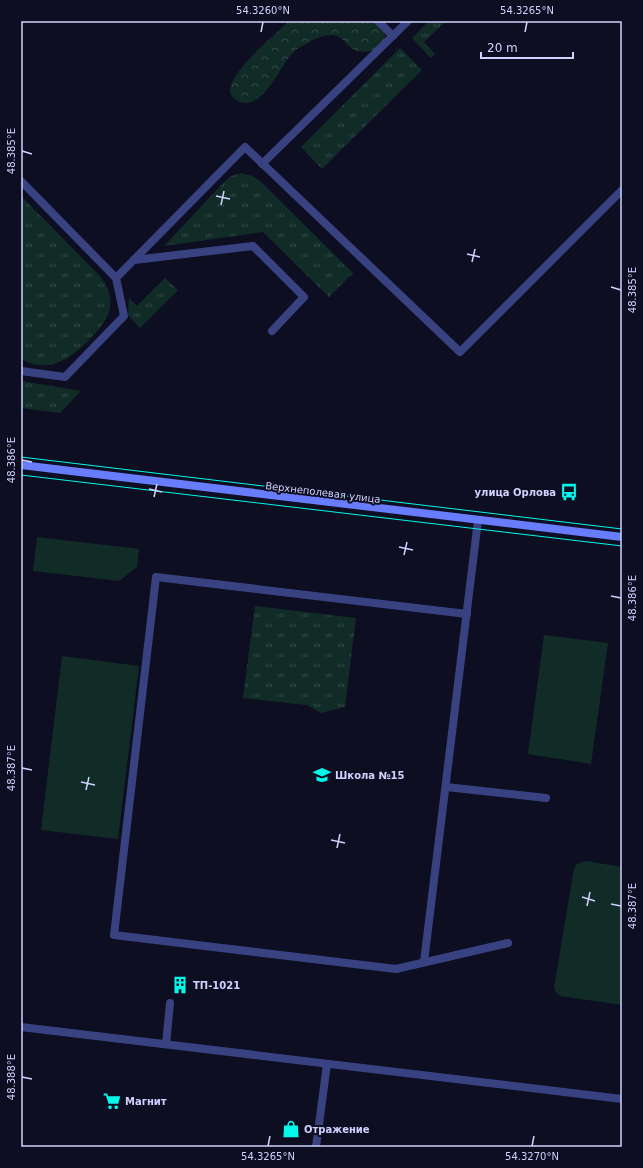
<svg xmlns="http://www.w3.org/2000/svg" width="643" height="1168" viewBox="0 0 643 1168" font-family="'DejaVu Sans',sans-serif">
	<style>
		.grass { fill: url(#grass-tufts) }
		.forest { fill: url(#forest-crowns) }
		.garden { fill: #112c27 }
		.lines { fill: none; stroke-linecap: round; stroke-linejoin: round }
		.lane { stroke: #394281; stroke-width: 8 }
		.secondary { stroke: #677dfe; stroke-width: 8 }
		.tram { stroke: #02f8e8; stroke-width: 1 }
		.ticks { fill: none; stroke: #cfd2ff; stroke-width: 1.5 }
		.labels { text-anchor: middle; stroke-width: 4; stroke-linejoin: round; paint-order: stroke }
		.street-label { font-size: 10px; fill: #cfd2ff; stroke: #0e0e22 }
		.poi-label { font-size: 10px; font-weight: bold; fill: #cfd2ff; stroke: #0e0e22; text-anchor: start }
		.neatline { fill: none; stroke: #cfd2ff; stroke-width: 1.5 }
		.ticks-label { font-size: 10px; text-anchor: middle; fill: #cfd2ff }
	</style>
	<defs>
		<pattern id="grass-tufts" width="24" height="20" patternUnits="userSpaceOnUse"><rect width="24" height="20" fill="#112c27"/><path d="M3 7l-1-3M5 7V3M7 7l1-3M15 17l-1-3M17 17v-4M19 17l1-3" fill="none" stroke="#334a47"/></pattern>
		<pattern id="forest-crowns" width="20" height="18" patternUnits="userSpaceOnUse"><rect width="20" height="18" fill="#112c27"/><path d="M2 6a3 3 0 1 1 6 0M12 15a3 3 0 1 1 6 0" fill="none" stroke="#334a47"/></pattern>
	</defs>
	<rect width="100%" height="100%" fill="#0e0e22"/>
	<g class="grass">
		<path d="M429,21H446L424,42L435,54L431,58L412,38Z"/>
		<path d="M400,48L422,70L322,169L301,147Z"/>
		<path d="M242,173L252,176L259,180L353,273L329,297L263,232L164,246L226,180L231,176Z"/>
		<path d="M21,196L99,275C121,302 108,321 87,342C68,360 48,374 21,359Z"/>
		<path d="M165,278L178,290L140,328L128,315L129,298L137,306Z"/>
		<path d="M21,381L81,391L60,413L21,408Z"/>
		<path d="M255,606L356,618L345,707L321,713L307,705L243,698Z"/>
	</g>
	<path class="forest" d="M289,21H374C378,25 384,29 385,35C385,41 381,44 377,48C374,50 372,50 369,51C347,56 347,34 330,35C320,35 310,42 302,46C298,48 293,52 290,56C279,69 262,110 240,102C237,101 233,98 231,95C222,78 277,33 289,21Z"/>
	<g class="garden">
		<path d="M37,537L139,549L137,567L119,581L33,571Z"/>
		<path d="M544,635L608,643L591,764L528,754Z"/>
		<path d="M62,656L139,666L118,839L41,830Z"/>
		<path d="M586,861L622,867V1005L560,996L555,991L554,987L574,869L577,864Z"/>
	</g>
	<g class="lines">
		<g class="lane">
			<path d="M378,21L393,36"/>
			<path d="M262,164L408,21"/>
			<path d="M21,181L116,278"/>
			<path d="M134,260L253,246L304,297L272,331"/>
			<path d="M21,371L65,377L124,316L116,278L245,147L460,352L622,190"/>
			<path d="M467,614L156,577L114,935L396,969L508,943"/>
			<path d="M446,787L546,798"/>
			<path d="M424,962L478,520"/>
			<path d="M21,1027L622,1099"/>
			<path d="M166,1044L170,1003"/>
			<path d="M316,1147L327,1064"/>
		</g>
		<path class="secondary" d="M21,465L622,537"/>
		<g class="tram">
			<path d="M21,457L622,529"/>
			<path d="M21,475L622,546"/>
		</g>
	</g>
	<path class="ticks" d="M261,32L263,22M525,32L527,22M22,151L32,154M216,196L230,199M221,205L224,191M467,254L480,257M472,262L475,249M611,287L621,290M22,460L32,462M149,489L162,492M154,497L157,484M399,547L413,550M404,555L407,542M611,596L621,598M22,768L32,770M81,782L95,785M86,790L89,777M331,840L345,843M337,848L340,834M582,897L595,901M611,904L621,906M587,906L590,892M22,1077L32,1079M268,1146L270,1136M532,1146L534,1136"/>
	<defs>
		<g id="bus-bare" transform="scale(1.38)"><path d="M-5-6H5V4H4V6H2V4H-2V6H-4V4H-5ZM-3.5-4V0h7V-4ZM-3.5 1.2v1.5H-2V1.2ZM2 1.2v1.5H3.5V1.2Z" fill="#02f8e8" stroke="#0e0e22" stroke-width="2.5" paint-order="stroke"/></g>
		<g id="school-bare" transform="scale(1.38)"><path d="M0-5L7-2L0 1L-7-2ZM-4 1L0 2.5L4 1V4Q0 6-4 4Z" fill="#02f8e8" stroke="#0e0e22" stroke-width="2.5" paint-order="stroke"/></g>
		<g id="building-bare" transform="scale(1.38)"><path d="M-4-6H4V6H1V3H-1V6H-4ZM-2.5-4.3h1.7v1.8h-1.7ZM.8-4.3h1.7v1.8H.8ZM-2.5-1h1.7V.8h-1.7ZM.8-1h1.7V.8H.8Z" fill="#02f8e8" stroke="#0e0e22" stroke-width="2.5" paint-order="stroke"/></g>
		<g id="supermarket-bare" transform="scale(1.38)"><path d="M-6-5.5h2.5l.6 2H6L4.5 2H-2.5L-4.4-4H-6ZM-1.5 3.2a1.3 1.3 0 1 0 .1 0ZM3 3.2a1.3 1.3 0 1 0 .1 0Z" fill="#02f8e8" stroke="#0e0e22" stroke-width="2.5" paint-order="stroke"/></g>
		<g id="shop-bare" transform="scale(1.38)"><path d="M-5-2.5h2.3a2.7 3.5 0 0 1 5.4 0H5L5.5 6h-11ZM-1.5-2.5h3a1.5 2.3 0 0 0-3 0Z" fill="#02f8e8" stroke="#0e0e22" stroke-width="2.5" paint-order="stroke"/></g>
	</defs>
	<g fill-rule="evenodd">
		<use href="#bus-bare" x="569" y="492"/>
		<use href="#school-bare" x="322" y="775"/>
		<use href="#building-bare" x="180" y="985"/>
		<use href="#supermarket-bare" x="112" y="1101"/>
		<use href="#shop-bare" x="291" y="1129"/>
	</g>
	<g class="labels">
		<g class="street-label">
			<text transform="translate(323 492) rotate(7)" y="4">Верхнеполевая улица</text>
		</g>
		<g class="poi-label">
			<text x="556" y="496" text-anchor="end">улица Орлова</text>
			<text x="335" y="779">Школа №15</text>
			<text x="193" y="989">ТП-1021</text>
			<text x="125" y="1105">Магнит</text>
			<text x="304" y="1133">Отражение</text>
		</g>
	</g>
	<rect width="643" height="1168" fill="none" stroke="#0e0e22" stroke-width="44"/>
	<path d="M481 52v6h92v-6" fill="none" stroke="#cfd2ff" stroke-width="2"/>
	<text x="487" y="52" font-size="12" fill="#cfd2ff" stroke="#0e0e22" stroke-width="3" paint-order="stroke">20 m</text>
	<rect x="22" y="22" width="599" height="1124" class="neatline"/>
	<g class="ticks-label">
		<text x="263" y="14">54.3260°N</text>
		<text x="527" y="14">54.3265°N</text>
		<text transform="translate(11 151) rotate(-90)" y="4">48.385°E</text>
		<text transform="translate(632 290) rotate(-90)" y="4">48.385°E</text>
		<text transform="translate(11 460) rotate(-90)" y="4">48.386°E</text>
		<text transform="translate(632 598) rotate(-90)" y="4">48.386°E</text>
		<text transform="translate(11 768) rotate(-90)" y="4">48.387°E</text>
		<text transform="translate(632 906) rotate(-90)" y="4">48.387°E</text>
		<text transform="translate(11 1077) rotate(-90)" y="4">48.388°E</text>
		<text x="268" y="1160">54.3265°N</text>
		<text x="532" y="1160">54.3270°N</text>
	</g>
</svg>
